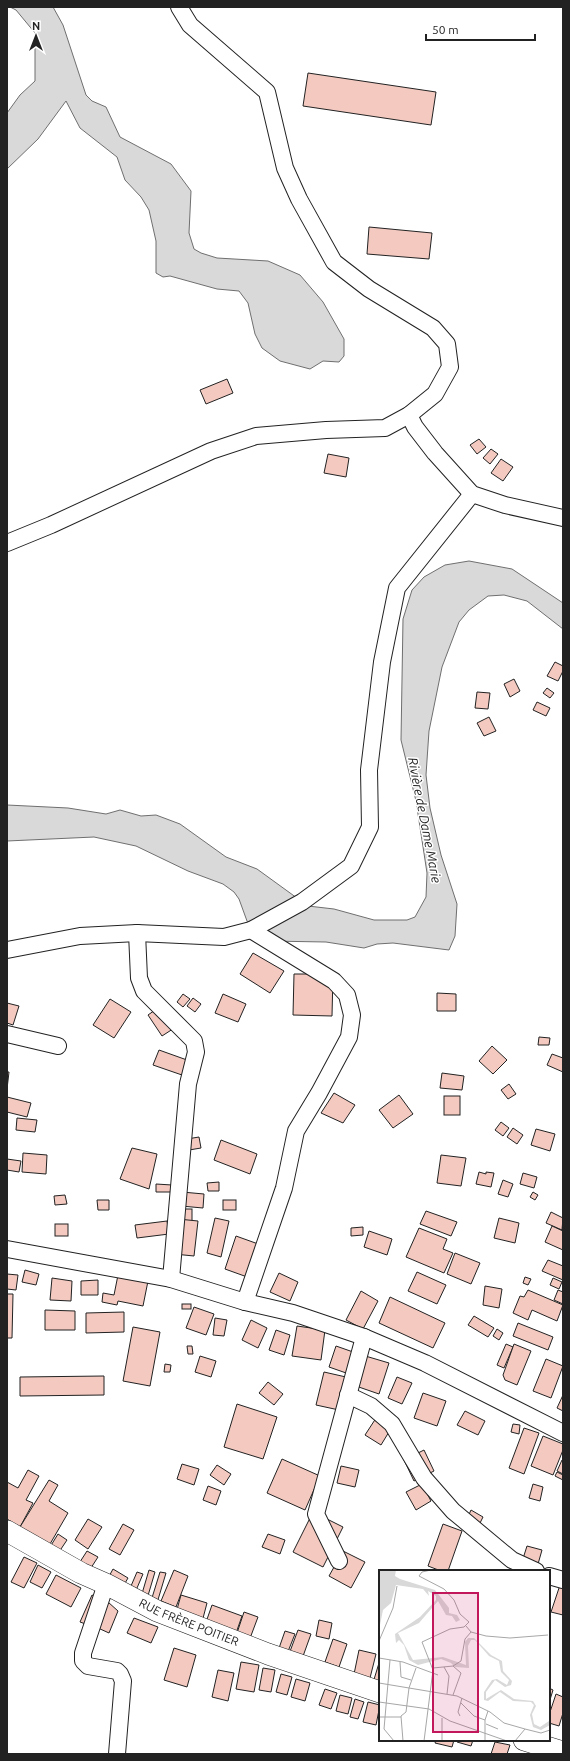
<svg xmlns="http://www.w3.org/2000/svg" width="570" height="1761" viewBox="0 0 570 1761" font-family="Ubuntu,sans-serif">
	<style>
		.water { fill: #d9d9d9; stroke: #6f6f6f }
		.building { fill: #f3c9c0; stroke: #222 }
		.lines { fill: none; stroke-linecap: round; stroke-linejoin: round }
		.minor-casing { stroke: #222; stroke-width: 18 }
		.major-casing { stroke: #222; stroke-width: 22 }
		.minor { stroke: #fff; stroke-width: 16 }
		.major { stroke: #fff; stroke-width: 21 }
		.labels { text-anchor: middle; stroke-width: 3; stroke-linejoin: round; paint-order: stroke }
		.street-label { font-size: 12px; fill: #222; stroke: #fff }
		.water-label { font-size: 13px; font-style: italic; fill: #222; stroke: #fff }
		.inset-road { fill: none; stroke: #a7a7a7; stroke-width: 1 }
		.view { fill: #c2185b; fill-opacity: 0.15; stroke: #c2185b; stroke-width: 2 }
		.inset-edge { fill: none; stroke: #222; stroke-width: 2 }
	</style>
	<rect width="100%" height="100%" fill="#fff"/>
	<g class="water">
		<path d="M10,7H53L63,25L86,95L92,101L106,107L120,137L171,164L191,191L189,233L194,249L201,253L217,258L268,261L300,275L323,302L344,339V356L339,362L323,361L310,369L280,361L262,348L255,334L248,303L239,291L217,289L170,276L163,277L156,273V241L149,210L141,197L125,180L117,157L80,128L66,101L38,139L7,169V113L20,95L35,81V33L16,10Z"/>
		<path d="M469,561L512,569L563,603V629L527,601L504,595L488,596L469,610L459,622L442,667L429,731L426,775L430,808L441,855L457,904L455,936L449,950L393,943L377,944L364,948L326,942L268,941L255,934L247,921L239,899L234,892L223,884L188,871L136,846L94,837L7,841V805L68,808L106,814L120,810L141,816L156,815L180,824L226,857L257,869L308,906L334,909L374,920H407L415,917L426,897L427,873L416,801L401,740L403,619L412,590L424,577L445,565Z"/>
	</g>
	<g class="building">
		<path d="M308,73L436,92L431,125L303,106Z"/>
		<path d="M369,227L432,233L429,259L367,254Z"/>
		<path d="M227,379L233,393L206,404L200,390Z"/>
		<path d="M479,439L486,447L477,454L470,445Z"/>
		<path d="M491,449L498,454L490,464L483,458Z"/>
		<path d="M328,454L349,458L346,477L324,473Z"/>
		<path d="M501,459L513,467L503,481L491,473Z"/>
		<path d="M555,662L563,666V671L558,681L547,676Z"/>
		<path d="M514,679L520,691L510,697L504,684Z"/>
		<path d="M547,688L554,693L550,698L543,693Z"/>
		<path d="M477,692L490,693L488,709L475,708Z"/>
		<path d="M537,702L550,708L546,716L533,710Z"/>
		<path d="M489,717L496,731L484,736L477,723Z"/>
		<path d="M253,953L284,971L270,993L240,974Z"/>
		<path d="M294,974H333L332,1016L293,1015Z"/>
		<path d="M437,993L456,994V1011H437Z"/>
		<path d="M183,994L190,999L183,1007L177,1002Z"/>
		<path d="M223,994L246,1004L238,1022L215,1013Z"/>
		<path d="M193,998L201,1004L195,1012L187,1006Z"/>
		<path d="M110,999L131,1012L114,1038L93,1025Z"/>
		<path d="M7,1003L19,1006L13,1025L7,1023Z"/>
		<path d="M165,1003L179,1025L162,1036L148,1015Z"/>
		<path d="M539,1037L550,1038L549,1045H538Z"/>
		<path d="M492,1046L507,1060L493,1074L479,1061Z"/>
		<path d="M159,1050L187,1060L182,1075L153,1065Z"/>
		<path d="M552,1054L563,1058V1072L547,1065Z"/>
		<path d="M7,1072H9L7,1089Z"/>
		<path d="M442,1073L464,1076L462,1090L440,1088Z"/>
		<path d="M509,1084L516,1094L508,1099L501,1090Z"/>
		<path d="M334,1093L355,1105L343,1123L321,1113Z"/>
		<path d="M399,1095L413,1114L393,1128L379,1110Z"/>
		<rect x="444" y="1096" width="16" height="19"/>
		<path d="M7,1097L31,1103L27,1117L7,1112Z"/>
		<path d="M17,1118L37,1120L35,1132L16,1130Z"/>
		<path d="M501,1122L509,1128L503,1136L495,1130Z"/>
		<path d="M513,1128L523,1135L517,1144L507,1137Z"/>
		<path d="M536,1129L555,1134L550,1151L531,1145Z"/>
		<path d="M199,1137L201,1148L189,1150L187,1139Z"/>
		<path d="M221,1140L257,1154L250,1174L214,1160Z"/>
		<path d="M132,1148L157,1154L149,1189L120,1179Z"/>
		<path d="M23,1153L47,1155L46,1174L22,1172Z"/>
		<path d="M441,1155L466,1158L461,1186L437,1183Z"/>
		<path d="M7,1159L21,1161L19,1172L7,1170Z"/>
		<path d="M479,1172L486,1174V1172L494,1173L491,1187L476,1184Z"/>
		<path d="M523,1173L537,1177L534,1188L520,1184Z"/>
		<path d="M503,1180L513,1184L508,1197L498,1194Z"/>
		<path d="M219,1182V1191H208L207,1183Z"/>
		<path d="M156,1184L172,1185L171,1192H156Z"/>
		<path d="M182,1192L204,1194L203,1208L181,1206Z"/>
		<path d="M533,1192L538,1195L535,1200L530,1197Z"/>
		<path d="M65,1195L67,1204L55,1205L54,1196Z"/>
		<path d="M97,1200H109V1210H98Z"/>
		<rect x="223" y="1200" width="13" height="10"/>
		<rect x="182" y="1209" width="10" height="13"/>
		<path d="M426,1211L457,1222L451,1236L420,1224Z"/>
		<path d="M551,1212L563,1218L562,1230L546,1223Z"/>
		<path d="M215,1218L229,1221L221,1257L207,1253Z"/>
		<path d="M499,1218L519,1223L515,1243L494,1238Z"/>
		<path d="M178,1219L198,1221L194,1256L174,1254Z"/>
		<path d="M167,1221L169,1234L137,1238L135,1225Z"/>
		<rect x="55" y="1224" width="13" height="12"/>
		<path d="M552,1226L563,1231V1250L545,1242Z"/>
		<path d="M363,1227V1235L351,1236V1228Z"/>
		<path d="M419,1228L447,1239L443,1249L453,1253L444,1273L406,1257Z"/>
		<path d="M369,1231L392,1239L387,1255L364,1247Z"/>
		<path d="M236,1236L261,1245L250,1278L225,1269Z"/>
		<path d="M455,1253L480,1263L471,1284L447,1274Z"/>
		<path d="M548,1260L563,1266V1280L542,1271Z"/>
		<path d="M25,1270L39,1274L36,1285L22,1282Z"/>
		<path d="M417,1272L446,1285L437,1304L408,1291Z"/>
		<path d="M279,1273L298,1282L290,1301L270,1292Z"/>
		<path d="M7,1274L18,1275L16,1290L7,1289Z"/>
		<path d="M118,1275L148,1281L143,1306L118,1301L117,1305L102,1302L103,1293L114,1295Z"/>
		<path d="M525,1277L531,1279L528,1285L523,1283Z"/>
		<path d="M52,1278L72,1281L71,1301L50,1300Z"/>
		<path d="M553,1278L562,1282L559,1289L550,1285Z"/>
		<path d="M98,1280V1295H81V1281Z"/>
		<path d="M485,1286L502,1289L499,1308L483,1305Z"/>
		<path d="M528,1290L563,1305L557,1321L532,1310L528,1320L513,1313L520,1296L524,1297Z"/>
		<path d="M558,1290L563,1292V1304L554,1300Z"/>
		<path d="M361,1291L378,1301L363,1329L346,1320Z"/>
		<path d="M7,1294H13L12,1338H7Z"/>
		<path d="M390,1297L445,1323L433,1348L379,1323Z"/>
		<rect x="182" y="1304" width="9" height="5"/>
		<path d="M194,1307L214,1314L206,1335L186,1328Z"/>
		<path d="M45,1310L75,1311V1330H45Z"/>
		<path d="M124,1312V1332L86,1333V1313Z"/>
		<path d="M474,1316L494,1328L488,1337L468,1325Z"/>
		<path d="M215,1318L227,1320L224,1336L213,1335Z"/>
		<path d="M251,1320L267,1328L258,1348L242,1340Z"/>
		<path d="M518,1323L553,1337L548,1350L513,1336Z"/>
		<path d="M297,1326L325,1330L321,1360L292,1356Z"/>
		<path d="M133,1327L160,1332L150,1386L123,1381Z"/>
		<path d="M497,1329L503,1333L499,1340L493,1336Z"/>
		<path d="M276,1330L290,1335L284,1355L269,1350Z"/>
		<path d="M506,1344L513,1347L504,1368L497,1365Z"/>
		<path d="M514,1344L531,1351L517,1385L505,1380L503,1375Z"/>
		<path d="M187,1346H192L193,1354H188Z"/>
		<path d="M336,1346L356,1353L349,1374L329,1367Z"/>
		<path d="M362,1355L389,1363L379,1394L353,1385Z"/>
		<path d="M200,1356L216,1361L211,1377L195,1372Z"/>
		<path d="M546,1359L563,1366L551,1398L533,1391Z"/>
		<path d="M165,1364L171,1365L170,1372H164Z"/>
		<path d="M324,1372L346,1377L339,1410L316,1405Z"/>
		<path d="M104,1376V1395L20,1396V1377Z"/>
		<path d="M397,1377L412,1383L402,1404L388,1398Z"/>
		<path d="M268,1382L283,1394L274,1405L259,1393Z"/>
		<path d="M423,1393L446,1401L437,1426L414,1418Z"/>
		<path d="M563,1395V1411L557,1408Z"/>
		<path d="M237,1404L277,1417L263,1459L224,1447Z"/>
		<path d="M465,1411L485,1421L478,1435L457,1425Z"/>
		<path d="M380,1412L395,1422L381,1445L365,1435Z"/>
		<path d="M513,1424L520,1425L519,1434L511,1432Z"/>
		<path d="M524,1428L539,1433L524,1474L509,1468Z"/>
		<path d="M543,1436L563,1444V1450L553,1475L531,1466Z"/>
		<path d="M424,1450L434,1471L414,1481L404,1460Z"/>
		<path d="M282,1459L320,1476L305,1510L267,1493Z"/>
		<path d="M562,1460L563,1461V1474L557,1471Z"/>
		<path d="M182,1464L199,1469L194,1485L177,1479Z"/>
		<path d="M217,1465L231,1474L224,1485L210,1475Z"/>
		<path d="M341,1466L359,1470L355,1487L337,1483Z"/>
		<path d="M28,1470L39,1476L26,1500L33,1503L20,1527L7,1519V1482L18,1488Z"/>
		<path d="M557,1472L563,1475V1480L555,1476Z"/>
		<path d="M49,1480L58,1485L49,1501L68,1513L50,1544L20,1527Z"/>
		<path d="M422,1484L431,1501L416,1510L406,1492Z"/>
		<path d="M533,1484L543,1487L540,1501L529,1498Z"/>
		<path d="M208,1486L221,1491L216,1505L203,1500Z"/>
		<path d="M471,1510L483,1517L478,1527L466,1521Z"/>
		<path d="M313,1512L343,1527L323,1567L293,1552Z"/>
		<path d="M88,1519L102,1527L88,1549L75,1540Z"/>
		<path d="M123,1524L134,1530L120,1555L109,1549Z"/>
		<path d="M443,1524L462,1531L448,1571H441L428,1566Z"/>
		<path d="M58,1534L67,1540L59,1552L50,1547Z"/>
		<path d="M268,1534L285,1540L280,1554L262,1547Z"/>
		<path d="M527,1546L542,1550L536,1571L520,1568Z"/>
		<path d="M87,1551L98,1557L89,1571L78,1565Z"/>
		<path d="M343,1551L365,1562L351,1588L329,1576Z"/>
		<path d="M24,1557L37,1563L24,1588L11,1582Z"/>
		<path d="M38,1565L51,1572L42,1588L30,1582Z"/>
		<path d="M113,1569L128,1578L121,1590L106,1582Z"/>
		<path d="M149,1570L155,1572L147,1599L141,1597Z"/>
		<path d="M174,1570L188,1576L176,1607L161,1601Z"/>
		<path d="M137,1572L143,1574L134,1595L128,1593Z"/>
		<path d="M160,1572L166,1573L157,1603L151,1601Z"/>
		<path d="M56,1575L81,1588L71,1607L46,1594Z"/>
		<path d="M562,1579L563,1580V1615L551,1612Z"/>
		<path d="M92,1595L107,1602L97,1628L80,1622Z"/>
		<path d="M181,1595L207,1603L202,1622L176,1613Z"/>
		<path d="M108,1602L118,1611L109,1633L98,1628Z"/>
		<path d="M212,1605L242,1616L235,1636L205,1625Z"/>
		<path d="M244,1612L258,1617L249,1641L236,1636Z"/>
		<path d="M134,1618L158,1627L151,1643L127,1633Z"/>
		<path d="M319,1620L332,1623L329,1639L316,1636Z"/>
		<path d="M298,1630L311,1634L302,1659L289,1654Z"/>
		<path d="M285,1631L295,1634L287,1654L278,1651Z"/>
		<path d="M333,1639L347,1644L339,1667L325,1662Z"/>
		<path d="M174,1648L196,1655L187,1687L164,1680Z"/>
		<path d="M359,1650L376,1654L369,1682L353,1679Z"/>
		<path d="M241,1662L259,1665L254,1692L236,1689Z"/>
		<path d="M379,1663H380V1684L372,1686Z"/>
		<path d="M263,1668L275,1670L271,1692L259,1690Z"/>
		<path d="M218,1670L234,1673L228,1701L212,1697Z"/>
		<path d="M281,1674L292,1677L287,1695L276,1692Z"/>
		<path d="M296,1679L310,1683L305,1701L291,1697Z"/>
		<path d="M549,1688L553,1690L549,1703Z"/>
		<path d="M325,1689L337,1693L331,1709L319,1705Z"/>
		<path d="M556,1694L563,1697V1713L559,1726L549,1723V1715Z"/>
		<path d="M340,1695L352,1698L348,1714L336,1711Z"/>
		<path d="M355,1699L364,1702L358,1719L350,1717Z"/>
		<path d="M368,1702L380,1705L376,1725L363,1722Z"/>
		<path d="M436,1740H454L452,1747L435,1743Z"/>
		<path d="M457,1740H473L471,1746L457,1742Z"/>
		<path d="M495,1742L510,1745L507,1754H491Z"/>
	</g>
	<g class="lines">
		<g class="minor-casing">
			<g id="minor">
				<path d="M409,415L415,427L435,453L472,494L505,505L563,518"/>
				<path d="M7,543L51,525L211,451L256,436L326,430L385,428L409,415L435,394L450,367L447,344L433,328L369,289L334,262L299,199L285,168L267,92L190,25L179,7"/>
				<path d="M137,933L139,978L144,991L194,1041L196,1052L188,1084L171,1279"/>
				<path d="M7,950L80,936L137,933L224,937L251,930L302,902L351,866L370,827L369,770L382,662L397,588L472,494"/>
				<path d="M7,1034L58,1046"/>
				<path d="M7,1249L171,1279L245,1302L293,1313L364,1337L425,1363L563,1433"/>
				<path d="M245,1302L284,1188L296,1131L319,1093L349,1037L352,1015L347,995L334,981L251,930"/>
				<path d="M348,1395L371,1406L392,1424L424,1478L453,1511L512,1560L536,1571"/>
				<path d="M339,1561L316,1514L364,1337"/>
				<path d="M549,1576L563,1580"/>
				<path d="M106,1584L83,1653V1661L88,1666L117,1671L120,1674L123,1681L117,1754"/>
			</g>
		</g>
		<g class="major-casing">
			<g id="major">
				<path id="s1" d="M7,1531L81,1573L106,1584L157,1611L268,1654L380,1692"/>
				<path d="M524,1740L563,1752"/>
			</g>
		</g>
		<use href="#minor" class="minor"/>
		<use href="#major" class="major"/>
	</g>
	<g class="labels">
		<g class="street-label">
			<text dy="4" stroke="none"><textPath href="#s1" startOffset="204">RUE FRÈRE POITIER</textPath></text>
		</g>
		<g class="water-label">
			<text transform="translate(425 820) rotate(79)" y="5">Rivière de Dame Marie</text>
		</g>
	</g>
	<g transform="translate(379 1570)">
		<rect width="171" height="171" fill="#fff"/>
		<path d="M0,0H17L16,6L21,9L56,20L70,38V43L78,45L81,50L77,52L73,46L67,45L59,31L40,53L19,63L34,90L64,87L87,95L86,72L89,68H95L112,85L123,91L124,101L133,111L132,115L126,117L116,110L107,122V129L122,120L135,129L154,131L157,136L153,144L155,154L161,157L170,151L171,155L162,160L154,157L151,145L155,135L152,132L134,131L121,122L109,131L105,130V122L113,110L118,109L128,115L130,110L122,102L120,91L110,86L96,70H92L89,76L90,98L76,97L72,93L62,89L39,95L30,90L25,75L20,70L17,73L16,64L41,47L57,30V26L49,21L50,26L44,19L17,15L12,33L4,40L0,60Z" fill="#d9d9d9"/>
		<path class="inset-road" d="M87,56L92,62L107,66L131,68L169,65M0,71L14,38L18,16M0,88L24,92L59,105M11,90L5,159L15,171M21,92L22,107L32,110M65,97L70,106L68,124M54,98L74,96L82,91L86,69L92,62M0,113L78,126L111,142L125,153L146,159M74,125L82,103L74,96M0,132L50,139L71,151L128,171M82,133L95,146L106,150M81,146L79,142L83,128M0,147H22M63,148V171M107,154L119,159M24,171L22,146L27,142L30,118L37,98M45,171L54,100L43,72L71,59L85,57L90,52L81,44L75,30L65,19L40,6L43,2L52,0M106,171V150L109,141M136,171L146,159L162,163L171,160"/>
		<path class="view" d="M54,23H99V162H54Z"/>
		<rect width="171" height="171" class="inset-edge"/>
	</g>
	<rect width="570" height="1761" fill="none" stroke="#222222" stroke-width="16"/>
	<g transform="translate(36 36)" stroke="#ffffff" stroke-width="3" paint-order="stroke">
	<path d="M0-3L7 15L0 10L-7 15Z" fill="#222222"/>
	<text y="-6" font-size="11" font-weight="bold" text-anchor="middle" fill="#222222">N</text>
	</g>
	<path d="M426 34v6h109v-6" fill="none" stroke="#222222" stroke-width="2"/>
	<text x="432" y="34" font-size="12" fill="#222222" stroke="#ffffff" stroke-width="3" paint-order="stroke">50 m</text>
</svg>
